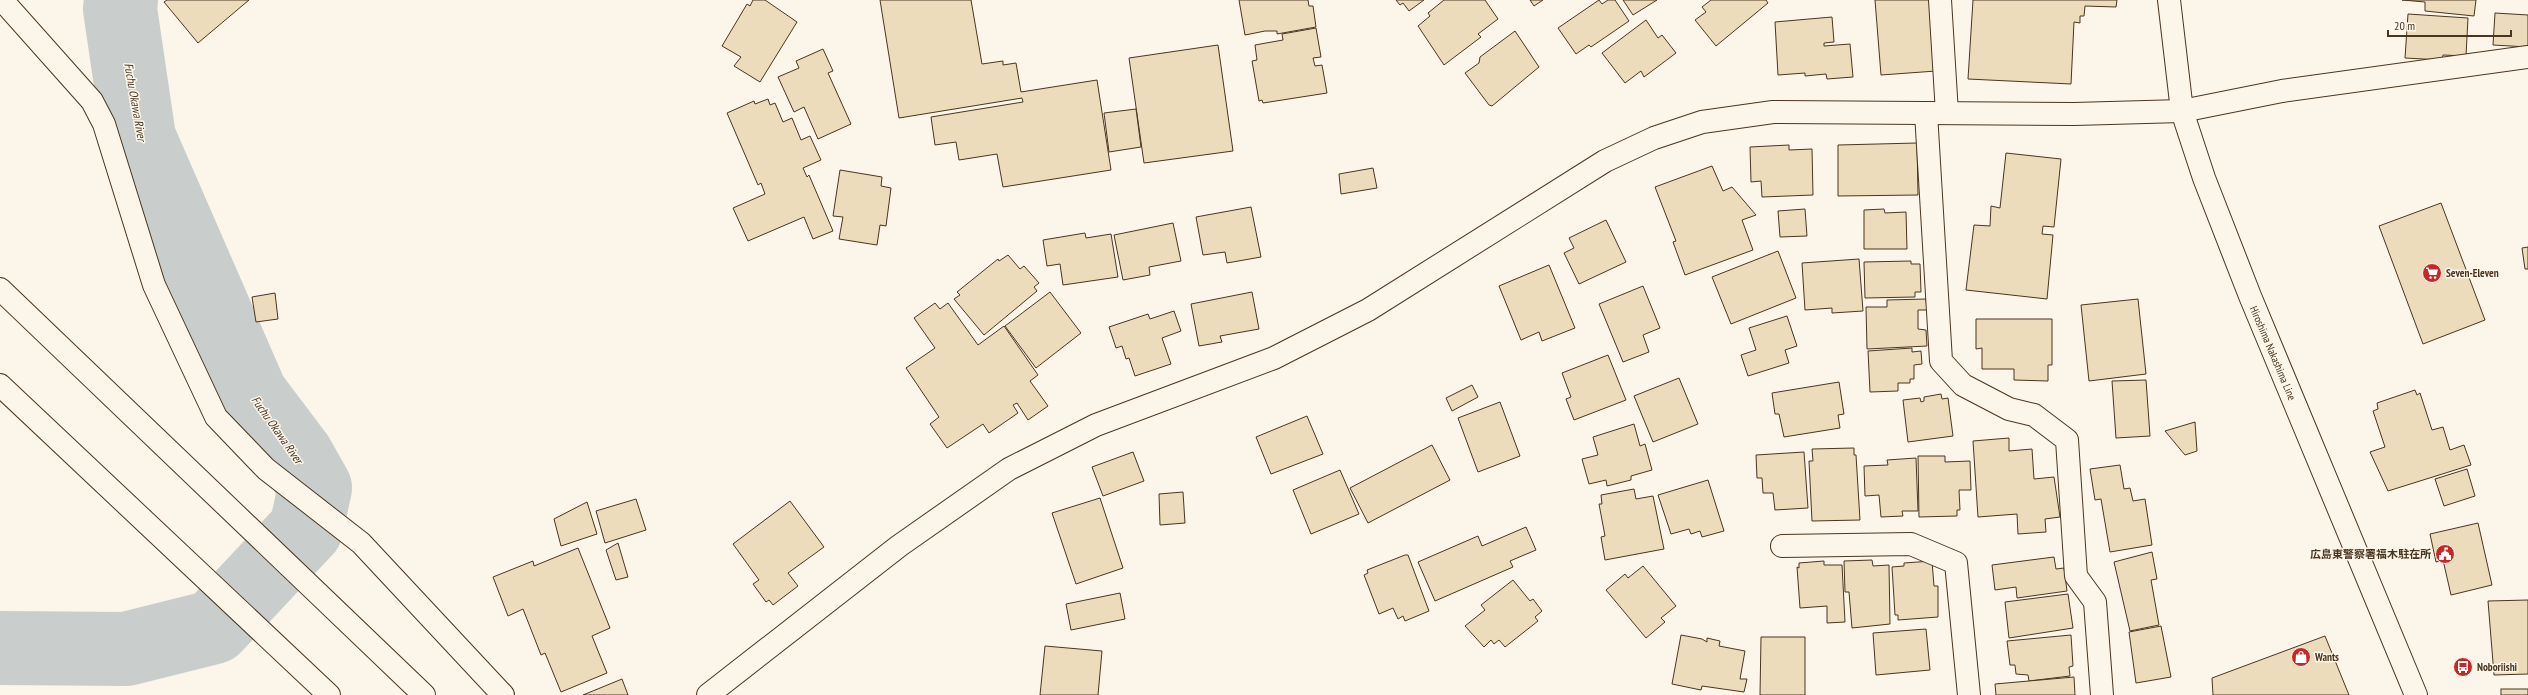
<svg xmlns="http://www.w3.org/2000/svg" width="2528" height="695" viewBox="0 0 2528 695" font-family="'PT Sans Narrow','Noto Sans JP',sans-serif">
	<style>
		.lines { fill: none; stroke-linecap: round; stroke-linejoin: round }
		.river { stroke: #c9cecd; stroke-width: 74 }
		.building { fill: #ecdcbc; stroke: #4a3520 }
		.minor-casing { stroke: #4a3520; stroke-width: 24 }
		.major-casing { stroke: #4a3520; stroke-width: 24 }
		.highway-casing { stroke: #4a3520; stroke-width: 24 }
		.minor { stroke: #fbf6e9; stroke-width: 22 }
		.major { stroke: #fbf6e9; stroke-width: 22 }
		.highway { stroke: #fbf6e9; stroke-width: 22 }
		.labels { text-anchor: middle; stroke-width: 3; stroke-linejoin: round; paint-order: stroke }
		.poi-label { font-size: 11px; font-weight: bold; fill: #4a3520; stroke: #fbf6e9; text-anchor: start }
		.street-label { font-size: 11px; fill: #4a3520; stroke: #fbf6e9 }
		.water-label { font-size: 12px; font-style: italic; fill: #4a3520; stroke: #fbf6e9 }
	</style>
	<rect width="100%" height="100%" fill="#fbf6e9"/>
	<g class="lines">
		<path class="river" d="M0,648L126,649L214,627L306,529L315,488L297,456L251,395L139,138L120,9L121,0"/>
	</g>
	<g class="building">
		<path d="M167,0H249L198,43L164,2Z"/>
		<path d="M753,0H765L797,22L760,82L734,66L741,57L722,46L747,4L750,6Z"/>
		<path d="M880,0H971L982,64L1003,61V65L1016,63L1021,92L1097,80L1111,170L1003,187L997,154L959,160L956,142L935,145L931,117L1023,102L1022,98L899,118Z"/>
		<path d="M1239,0H1308L1309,6H1313L1316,27L1277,34V31H1265L1245,35Z"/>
		<path d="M1396,0H1424L1409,11L1403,3L1400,5Z"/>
		<path d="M1444,0H1485L1498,19L1478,34L1481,37L1444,65L1418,26L1430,16L1428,13Z"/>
		<path d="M1530,0H1543L1534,6Z"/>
		<path d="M1599,0L1602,4L1608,0H1615L1629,21L1591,47L1589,45L1576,54L1558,28Z"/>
		<path d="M1623,0H1657L1633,15Z"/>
		<path d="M1711,0H1766L1768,3L1716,46L1695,20L1706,12L1702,7Z"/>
		<path d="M1875,0H1930L1936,71L1881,75Z"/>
		<path d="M1973,0H2117L2116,7L2085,6L2084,16H2080V23L2074,22L2071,84L1968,79Z"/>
		<path d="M2402,0H2476L2474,16L2425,11V2Z"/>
		<path d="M2495,13L2528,15V47L2493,45Z"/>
		<path d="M2408,14L2468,18L2466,56L2443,55L2442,60L2405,58Z"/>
		<path d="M1832,17L1834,42L1824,43V46L1850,44L1853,77L1827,79L1826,74L1805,76V73L1778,75L1775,22Z"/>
		<path d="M1646,20L1658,38L1662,35L1676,53L1644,77L1641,71L1625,83L1602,53Z"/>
		<path d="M1316,28L1321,57L1313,58L1315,66L1322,65L1327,93L1263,103L1262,100L1259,101L1252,61L1257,60L1255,45L1283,40L1282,34Z"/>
		<path d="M1515,31L1539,67L1492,106L1489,105L1465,73L1479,63L1480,57Z"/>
		<path d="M1218,45L1233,151L1144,163L1129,58Z"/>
		<path d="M823,49L833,71L828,73L851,124L818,139L804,107L794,112L778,77L799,68L796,61Z"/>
		<path d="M768,99L770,105L775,103L783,122L792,118L801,140L810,136L821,160L803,168L807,177L809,175L833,231L813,239L804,217L748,241L733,208L765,194L761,183L758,185L727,113L754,101L755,104Z"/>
		<path d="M1136,109L1141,147L1109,152L1104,113Z"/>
		<path d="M1917,143L1918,195L1838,196V145Z"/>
		<path d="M1789,145V150L1812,149L1813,195L1762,197L1761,181L1751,182L1750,147Z"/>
		<path d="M2006,153L2061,159L2054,227L2043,226L2042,234L2053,235L2047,299L1966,290L1974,225L1990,226L1991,206L2000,208Z"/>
		<path d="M1712,166L1723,191L1732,187L1756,215L1742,220L1753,250L1685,275L1673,242L1676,241L1655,187Z"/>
		<path d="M1373,168L1377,188L1341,194L1339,174Z"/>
		<path d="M840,170L882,177L881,186L891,188L886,226L880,225L877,245L839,239L843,217L833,216Z"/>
		<path d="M2441,203L2485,320L2423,344L2379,226Z"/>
		<path d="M1251,207L1261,257L1227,263L1225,252L1203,255L1196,217Z"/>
		<path d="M1805,209L1807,236L1780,237L1778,211Z"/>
		<path d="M1884,209L1885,213L1906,212L1907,249H1864V210Z"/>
		<path d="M1606,220L1626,262L1579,284L1564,253L1574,248L1569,238Z"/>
		<path d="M1173,223L1181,261L1149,267L1150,275L1123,280L1114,235Z"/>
		<path d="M1085,233L1086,238L1111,234L1118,277L1063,285L1060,264L1047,266L1043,240Z"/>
		<path d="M2528,247V269H2525L2522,248Z"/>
		<path d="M1778,251L1796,298L1731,324L1712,277Z"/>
		<path d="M1008,255L1020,269L1024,266L1039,283L1034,287L1037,291L984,335L954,299L960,295L957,292L998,259L999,261Z"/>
		<path d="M1859,259L1863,311L1832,313V308L1805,310L1802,263Z"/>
		<path d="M1911,261V264H1920L1921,292H1915V297L1865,298L1864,262Z"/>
		<path d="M1549,265L1575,328L1542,341L1539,332L1521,340L1499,286Z"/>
		<path d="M1643,286L1660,328L1643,335L1649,352L1623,362L1599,304Z"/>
		<path d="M1050,292L1081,333L1036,368L1005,326Z"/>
		<path d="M1252,292L1259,329L1220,336L1222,342L1199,346L1191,304Z"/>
		<path d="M275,293L278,319L256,322L252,297Z"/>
		<path d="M1926,299L1927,310H1918V329L1926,330L1927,346L1867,349L1866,307H1887V300Z"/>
		<path d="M2138,299L2146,374L2089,381L2081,305Z"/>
		<path d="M935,303L940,309L948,303L978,345L1004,326L1038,375L1030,381L1048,406L1028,420L1017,403L1013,405L1018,413L989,433L983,424L947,448L930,424L939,417L906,368L935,348L914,318Z"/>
		<path d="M1174,311L1181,331L1162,338L1171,364L1135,376L1129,358L1126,359L1122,346L1116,348L1109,327L1148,314L1150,319Z"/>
		<path d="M1787,316L1797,346L1785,350L1789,363L1748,376L1741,355L1756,350L1749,328Z"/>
		<path d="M1976,319H2052V365H2048V381L2014,380V369H1982V348L1976,349Z"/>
		<path d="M1912,348V352L1921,351L1922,364L1914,365V379H1910V383H1898V391L1870,392L1868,351Z"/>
		<path d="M1608,355L1626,400L1574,420L1566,399L1571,397L1562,373Z"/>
		<path d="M1679,378L1698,424L1653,442L1634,396Z"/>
		<path d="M2146,380L2150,436L2116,438L2112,381Z"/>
		<path d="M1839,382L1844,414L1838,415L1840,428L1784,437L1779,414H1775L1772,393Z"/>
		<path d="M1472,385L1478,397L1452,411L1446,398Z"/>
		<path d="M2415,390L2417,395L2420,393L2432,430L2443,427L2450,450L2464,445L2471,465L2388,491L2370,452L2385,447L2373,411L2378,409L2377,403Z"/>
		<path d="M1941,394L1942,399L1948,398L1953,436L1908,442L1903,400L1920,398L1921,402L1924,401V397Z"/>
		<path d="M1500,402L1520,456L1478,472L1458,418Z"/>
		<path d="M1307,416L1323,454L1271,474L1256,437Z"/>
		<path d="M2195,422L2197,451L2185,455L2165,431Z"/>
		<path d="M1634,424L1640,446L1645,444L1652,470L1631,476V480L1607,486L1606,480L1589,484L1582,459L1598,455L1593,437Z"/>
		<path d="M2009,438V451L2032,449L2034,479L2054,477L2060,517L2045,519L2046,532L2018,534L2017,514L1978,517L1973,441Z"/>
		<path d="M1432,445L1450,480L1368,523L1350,488Z"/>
		<path d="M1854,448V455H1856L1860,520L1812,521L1809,461H1813L1812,449Z"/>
		<path d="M1133,452L1144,481L1103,496L1092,467Z"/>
		<path d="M1804,452L1808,508L1775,510L1773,493H1763L1762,478H1757L1756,455Z"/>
		<path d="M1918,456H1945V462L1970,461L1971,490H1959L1960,510H1957V516L1919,517Z"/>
		<path d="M1916,458L1918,511H1902L1903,516L1881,517L1879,495L1865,496L1864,466L1888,465L1887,460Z"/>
		<path d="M2120,465L2124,489L2130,488L2133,501L2145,499L2152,545L2110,552L2101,499L2095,500L2090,469Z"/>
		<path d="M2467,469L2475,496L2444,506L2435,479Z"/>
		<path d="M1340,470L1359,514L1311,534L1293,490Z"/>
		<path d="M1708,480L1724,531L1702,537L1700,531L1691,534L1689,529L1671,534L1658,495Z"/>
		<path d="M1634,489L1636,499L1653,496L1664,549L1605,560L1601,537L1605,536L1599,504H1602L1601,495Z"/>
		<path d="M1183,492L1185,523L1160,525L1159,494Z"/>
		<path d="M1100,498L1123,568L1076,584L1052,513Z"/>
		<path d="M636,499L646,530L605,543L596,511Z"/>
		<path d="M790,501L824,547L788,573L798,586L773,605L769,600L766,602L753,584L759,580L733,544Z"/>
		<path d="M587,502L597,534L561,546L554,519Z"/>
		<path d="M2478,523L2492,585L2451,595L2443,560L2436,562L2430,534Z"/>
		<path d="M1526,527L1536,550L1510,561L1513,567L1435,601L1418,562L1478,536L1482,546Z"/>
		<path d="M618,543L628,577L616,580L606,550Z"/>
		<path d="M578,548L610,628L592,636L607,673L561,692L545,653L541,655L523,609L508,616L493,577L533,561L534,566Z"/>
		<path d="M2152,552L2157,579L2151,580L2159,625L2130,631L2114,562Z"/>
		<path d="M1405,555H1408L1429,611L1405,621L1403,616L1398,619L1393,608L1379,614L1364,575L1368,573L1367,570Z"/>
		<path d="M2054,557L2056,569L2064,568L2067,591L2017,598L2016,587L1995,590L1992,565Z"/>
		<path d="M1872,560L1873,566L1889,565L1890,624L1852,628L1849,592H1845L1844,561Z"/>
		<path d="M1824,561V565H1842L1845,622L1827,623V606L1800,608L1797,567L1799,568V563Z"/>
		<path d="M1932,561L1934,586H1938V617L1898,620V615H1895L1892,567L1904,566V563Z"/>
		<path d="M1643,566L1676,606L1661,618L1665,622L1646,638L1606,590L1625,574L1628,578Z"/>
		<path d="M1513,580L1530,601L1533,599L1542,611L1535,617L1538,621L1505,647L1499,640L1494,644L1491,640L1484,647L1465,626L1485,610L1481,605Z"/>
		<path d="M1120,593L1125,619L1071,630L1066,604Z"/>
		<path d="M2068,594L2073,628L2009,638L2005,602Z"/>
		<path d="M2528,600V674L2494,675L2488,601Z"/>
		<path d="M2161,626L2171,677L2136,683L2129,632Z"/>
		<path d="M1926,629L1930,670L1876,675L1873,633Z"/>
		<path d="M1681,635L1702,639L1707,642V638L1720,641L1719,646L1745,651L1740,679H1747L1744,692L1702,686L1701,690L1672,684Z"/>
		<path d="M2071,635L2073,666L2069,667L2070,676L2029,681L2028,675L2016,674L2015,665H2010L2007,641Z"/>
		<path d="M2325,636L2349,695H2213L2212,678Z"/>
		<path d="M1761,637H1805V695H1760Z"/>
		<path d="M1045,646L1102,651L1098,695H1040Z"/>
		<path d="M2074,677L2075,695H1996L1995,684Z"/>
		<path d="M622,679L628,695H583Z"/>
		<rect x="2501" y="689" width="27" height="6"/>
	</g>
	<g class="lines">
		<g class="minor-casing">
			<g id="minor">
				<path d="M2,0L92,101L104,124L154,285L216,417L266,469L361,543L503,695"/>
				<path d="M1940,0L1947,113"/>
				<path d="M1926,113L1941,361L1963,385L2009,409L2034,415L2067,440L2076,576L2095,602L2102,695"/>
				<path d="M1782,546L1911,544L1956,563L1969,695"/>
				<path d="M708,695L899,546L1009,469L1096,425L1274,358L1368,310L1605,161L1654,138L1702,122L1773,112L2074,114L2182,111L2282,91L2528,57"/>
			</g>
		</g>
		<g class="major-casing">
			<path id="major" d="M2169,0L2182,111L2204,178L2250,296L2416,695"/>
		</g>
		<g class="highway-casing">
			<g id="highway">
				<path d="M0,289L424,695"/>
				<path d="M0,385L329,695"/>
			</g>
		</g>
		<use href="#minor" class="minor"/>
		<use href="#major" class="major"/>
		<use href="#highway" class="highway"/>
	</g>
	<defs>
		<g id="supermarket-disc" transform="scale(1)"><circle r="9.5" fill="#c62828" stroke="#fbf6e9"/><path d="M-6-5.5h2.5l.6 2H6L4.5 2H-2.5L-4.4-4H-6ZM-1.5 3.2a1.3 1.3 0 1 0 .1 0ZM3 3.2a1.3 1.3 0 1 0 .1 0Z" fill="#fff"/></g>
		<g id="civic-disc" transform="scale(1)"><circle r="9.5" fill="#c62828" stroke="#fbf6e9"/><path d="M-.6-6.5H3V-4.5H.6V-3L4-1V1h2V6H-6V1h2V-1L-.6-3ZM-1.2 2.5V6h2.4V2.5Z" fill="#fff"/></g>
		<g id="shop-disc" transform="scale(1)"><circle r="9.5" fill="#c62828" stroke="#fbf6e9"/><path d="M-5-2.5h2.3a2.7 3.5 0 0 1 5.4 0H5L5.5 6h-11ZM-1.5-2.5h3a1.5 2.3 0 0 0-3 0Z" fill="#fff"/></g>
		<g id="bus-disc" transform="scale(1)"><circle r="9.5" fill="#c62828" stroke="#fbf6e9"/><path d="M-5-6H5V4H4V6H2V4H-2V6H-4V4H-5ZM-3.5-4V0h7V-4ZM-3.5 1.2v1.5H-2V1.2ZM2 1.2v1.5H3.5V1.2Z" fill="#fff"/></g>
	</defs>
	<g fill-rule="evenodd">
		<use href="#supermarket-disc" x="2432" y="273"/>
		<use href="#civic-disc" x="2445" y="554"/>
		<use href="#shop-disc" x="2301" y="657"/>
		<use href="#bus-disc" x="2463" y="667"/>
	</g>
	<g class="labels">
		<g class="poi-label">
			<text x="2446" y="277">Seven-Eleven</text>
			<text x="2431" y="558" text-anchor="end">広島東警察署福木駐在所</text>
			<text x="2315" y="661">Wants</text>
			<text x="2477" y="671">Noboriishi</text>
		</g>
		<g class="street-label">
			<text transform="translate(2273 353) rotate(67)" y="4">Hiroshima Nakashima Line</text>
		</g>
		<g class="water-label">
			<text transform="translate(135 102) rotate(80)" y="4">Fuchu Okawa River</text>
			<text transform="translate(277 430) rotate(55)" y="4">Fuchu Okawa River</text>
		</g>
	</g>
	<path d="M2388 30v6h123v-6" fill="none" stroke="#4a3520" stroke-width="2"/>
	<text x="2394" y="30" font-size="12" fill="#4a3520" stroke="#fbf6e9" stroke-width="3" paint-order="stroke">20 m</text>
</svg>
